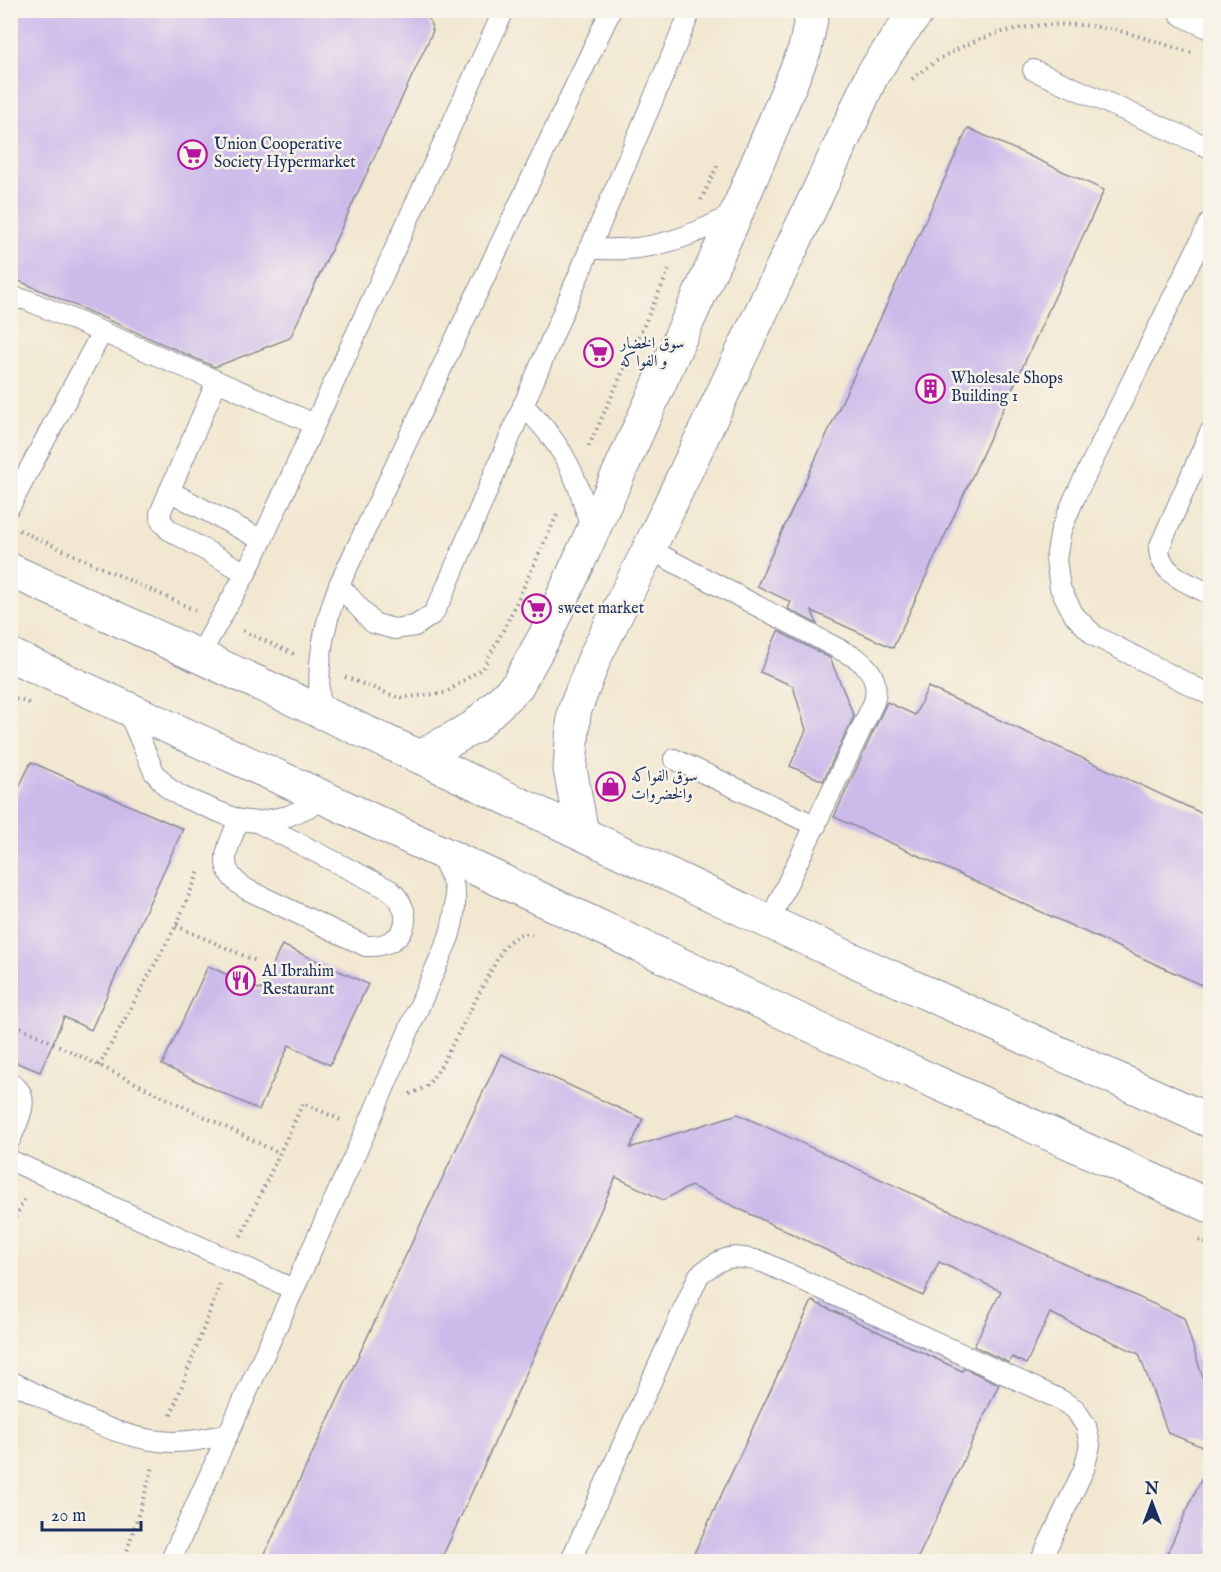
<svg xmlns="http://www.w3.org/2000/svg" width="1221" height="1572" viewBox="0 0 1221 1572" font-family="'IM FELL English',Amiri,serif">
  <style>
    .building { fill: #ccbaea }
    .lines { fill: none; stroke-linecap: round; stroke-linejoin: round }
    .service-casing { stroke: #868b97; stroke-width: 22 }
    .minor-casing { stroke: #868b97; stroke-width: 35 }
    .path { stroke: #868b97; stroke-width: 4; stroke-dasharray: 1.5 4.5; stroke-linecap: butt }
    .service { stroke: #fff; stroke-width: 20 }
    .minor { stroke: #fff; stroke-width: 33 }
    .labels { text-anchor: middle; dominant-baseline: central; stroke-width: 5; stroke-linejoin: round; paint-order: stroke }
    .poi-label { font-size: 16px; fill: #1b2f5e; stroke: #f7f3e8; text-anchor: start }
  </style>
  <rect width="100%" height="100%" fill="#f7f3e8"/>
  <filter id="ink" filterUnits="userSpaceOnUse"><feTurbulence type="fractalNoise" baseFrequency=".0167" numOctaves="2"/><feDisplacementMap in="SourceGraphic" scale="12" xChannelSelector="R" yChannelSelector="G"/><feConvolveMatrix kernelMatrix="1 2 1 2 8 2 1 2 1" color-interpolation-filters="sRGB"/></filter>
  <filter id="wash" filterUnits="userSpaceOnUse"><feTurbulence type="fractalNoise" baseFrequency=".008" numOctaves="4" result="noise"/><feDisplacementMap in="SourceGraphic" scale="24" xChannelSelector="R" yChannelSelector="G"/><feGaussianBlur stdDeviation="1.35" result="paint"/><feColorMatrix in="noise" values="0 0 0 0 0 0 0 0 0 0 0 0 0 0 0 0 0 1.4 0 .05"/><feComposite in="paint" operator="in"/></filter>
  <g filter="url(#wash)">
    <rect width="100%" height="100%" fill="#f2e7d0"/>
    <g id="blocks">
      <g class="building">
        <polygon points="10,10 426,10 433,31 290,338 215,367 10,277"/>
        <polygon points="968,128 1104,190 893,648 812,611 817,624 788,609 791,602 757,586"/>
        <polygon points="778,631 830,658 854,716 823,781 790,766 806,730 793,686 760,672"/>
        <polygon points="928,687 1210,817 1210,989 834,817 887,702 915,715"/>
        <polygon points="31,762 183,829 91,1030 64,1017 40,1072 10,1060 10,807"/>
        <polygon points="282,945 368,984 330,1065 289,1045 259,1110 162,1065 208,966 261,990"/>
        <polygon points="501,1054 643,1119 630,1148 738,1114 1184,1318 1210,1401 1210,1450 1168,1433 1139,1354 1050,1313 1026,1364 1012,1357 1009,1363 974,1346 1001,1291 939,1262 923,1296 691,1186 663,1200 616,1177 440,1562 261,1562"/>
        <polygon points="812,1301 962,1371 964,1368 999,1384 916,1562 690,1562"/>
        <polygon points="1210,1460 1210,1562 1163,1562"/>
      </g>
    </g>
  </g>
  <g filter="url(#ink)">
    <use href="#blocks" fill-opacity="0" stroke="#868b97" stroke-width="1.5"/>
    <g class="lines">
      <defs>
        <g id="service">
          <polyline points="1033,70 1210,148"/>
          <polyline points="1210,222 1074,499 1061,530 1056,559 1060,588 1074,615 1095,636 1210,695"/>
          <path d="M589,249C605,249 621,250 637,248C671,244 705,230 735,213"/>
          <polyline points="10,300 15,298 27,300 217,381 314,424"/>
          <polyline points="217,381 160,513 162,522 169,530 246,573"/>
          <path d="M523,405C532,415 543,425 551,437C573,465 584,498 591,532"/>
          <path d="M1210,432L1159,548C1160,575 1189,583 1210,594"/>
          <polyline points="169,491 262,540"/>
          <polyline points="10,506 102,332"/>
          <path d="M649,549L856,658C872,669 879,683 874,702L769,922"/>
          <polyline points="339,585 373,623 394,629 415,626 433,614 443,595 691,10"/>
          <polyline points="199,656 246,573 262,540 504,10"/>
          <polyline points="127,709 154,772 168,788 182,797 239,820 257,822 288,816 327,799"/>
          <path d="M320,711C317,664 322,629 339,585L611,10"/>
          <polyline points="674,759 816,826"/>
          <path d="M239,820C227,849 214,869 246,889L366,946C404,948 419,916 390,890L257,822"/>
          <path d="M10,1083C34,1096 18,1121 10,1140"/>
          <polyline points="10,1160 293,1289"/>
          <path d="M10,1381C58,1404 106,1435 159,1441C182,1444 205,1439 228,1434"/>
          <path d="M170,1562L366,1130L449,937C459,903 458,883 439,854"/>
          <path d="M570,1562L699,1275C724,1255 732,1254 763,1262L1059,1399L1075,1409L1086,1426L1090,1445L1084,1469L1040,1562"/>
        </g>
        <g id="minor">
          <polyline points="1185,10 1210,22"/>
          <polyline points="10,570 420,757 769,922 1210,1121"/>
          <polyline points="10,655 327,799 840,1039 1210,1206"/>
          <polyline points="420,757 474,727 517,686 546,634 737,212 805,49 813,10"/>
          <polyline points="582,833 570,769 574,712 595,657 649,549 846,133 872,75 902,31 919,10"/>
        </g>
      </defs>
      <use href="#service" class="service-casing"/>
      <use href="#minor" class="minor-casing"/>
      <g class="path">
        <path d="M912,79C966,34 1035,16 1105,28C1134,33 1164,45 1193,53"/>
        <polyline points="701,200 718,164"/>
        <polyline points="589,446 669,270"/>
        <polyline points="19,530 195,610"/>
        <polyline points="243,631 294,654"/>
        <polyline points="345,677 399,698 445,693 483,668 505,627 558,513"/>
        <polyline points="10,698 30,703"/>
        <polyline points="176,926 256,961"/>
        <polyline points="10,1022 279,1153"/>
        <polyline points="99,1066 176,926 199,871"/>
        <path d="M410,1094L426,1087L440,1068L503,948C511,939 519,931 532,935"/>
        <polyline points="10,1228 26,1196"/>
        <polyline points="241,1236 303,1103 343,1121"/>
        <polyline points="1199,1240 1210,1245"/>
        <polyline points="171,1415 220,1284"/>
        <polyline points="129,1562 127,1551 153,1467"/>
      </g>
      <use href="#service" class="service"/>
      <use href="#minor" class="minor"/>
    </g>
  </g>
  <defs>
    <symbol id="supermarket-ring" viewBox="-11 -11 22 22"><circle r="9.5" fill="#f7f3e8" stroke="#b5179e" stroke-width="1.5"/><path d="M-6-5.5h2.5l.6 2H6L4.5 2H-2.5L-4.4-4H-6ZM-1.5 3.2a1.3 1.3 0 1 0 .1 0ZM3 3.2a1.3 1.3 0 1 0 .1 0Z" fill="#b5179e"/></symbol>
    <symbol id="building-ring" viewBox="-11 -11 22 22"><circle r="9.5" fill="#f7f3e8" stroke="#b5179e" stroke-width="1.5"/><path d="M-4-6H4V6H1V3H-1V6H-4ZM-2.5-4.3h1.7v1.8h-1.7ZM.8-4.3h1.7v1.8H.8ZM-2.5-1h1.7V.8h-1.7ZM.8-1h1.7V.8H.8Z" fill="#b5179e"/></symbol>
    <symbol id="shop-ring" viewBox="-11 -11 22 22"><circle r="9.5" fill="#f7f3e8" stroke="#b5179e" stroke-width="1.5"/><path d="M-5-2.5h2.3a2.7 3.5 0 0 1 5.4 0H5L5.5 6h-11ZM-1.5-2.5h3a1.5 2.3 0 0 0-3 0Z" fill="#b5179e"/></symbol>
    <symbol id="restaurant-ring" viewBox="-11 -11 22 22"><circle r="9.5" fill="#f7f3e8" stroke="#b5179e" stroke-width="1.5"/><path d="M-5-6h1v4h1v-4h1v4h1v-4h1v5L-1.5 .5V6h-2V.5L-5-1ZM5-6V6H3V1.5H1.5Q1.5-4 5-6Z" fill="#b5179e"/></symbol>
  </defs>
  <g fill-rule="evenodd">
    <use href="#supermarket-ring" x="176" y="138" width="33" height="33"/>
    <use href="#supermarket-ring" x="582" y="336" width="33" height="33"/>
    <use href="#building-ring" x="914" y="372" width="33" height="33"/>
    <use href="#supermarket-ring" x="520" y="592" width="33" height="33"/>
    <use href="#shop-ring" x="594" y="770" width="33" height="33"/>
    <use href="#restaurant-ring" x="224" y="964" width="33" height="33"/>
  </g>
  <g class="labels">
    <g class="poi-label">
      <text x="214" y="145">Union Cooperative<tspan x="214" dy="18">Society Hypermarket</tspan></text>
      <text x="620" y="344">سوق الخضار<tspan x="620" dy="18">و الفواكه</tspan></text>
      <text x="951" y="379">Wholesale Shops<tspan x="951" dy="18">Building 1</tspan></text>
      <text x="558" y="609">sweet market</text>
      <text x="631" y="777">سوق الفواكه<tspan x="631" dy="18">والخضروات</tspan></text>
      <text x="262" y="972">Al Ibrahim<tspan x="262" dy="18">Restaurant</tspan></text>
    </g>
  </g>
  <rect width="1221" height="1572" fill="none" stroke="#f7f3e8" stroke-width="36"/>
  <g transform="translate(1152 1503)" stroke="#f7f3e8" stroke-width="4.5" paint-order="stroke">
  <path d="M0-4.5L10 22L0 15L-10 22Z" fill="#1b2f5e"/>
  <text y="-9" font-size="16" font-weight="bold" text-anchor="middle" fill="#1b2f5e">N</text>
  </g>
  <path d="M42 1521v9h99v-9" fill="none" stroke="#1b2f5e" stroke-width="3"/>
  <text x="51" y="1521" font-size="18" fill="#1b2f5e" stroke="#f7f3e8" stroke-width="4.5" paint-order="stroke">20 m</text>
</svg>
